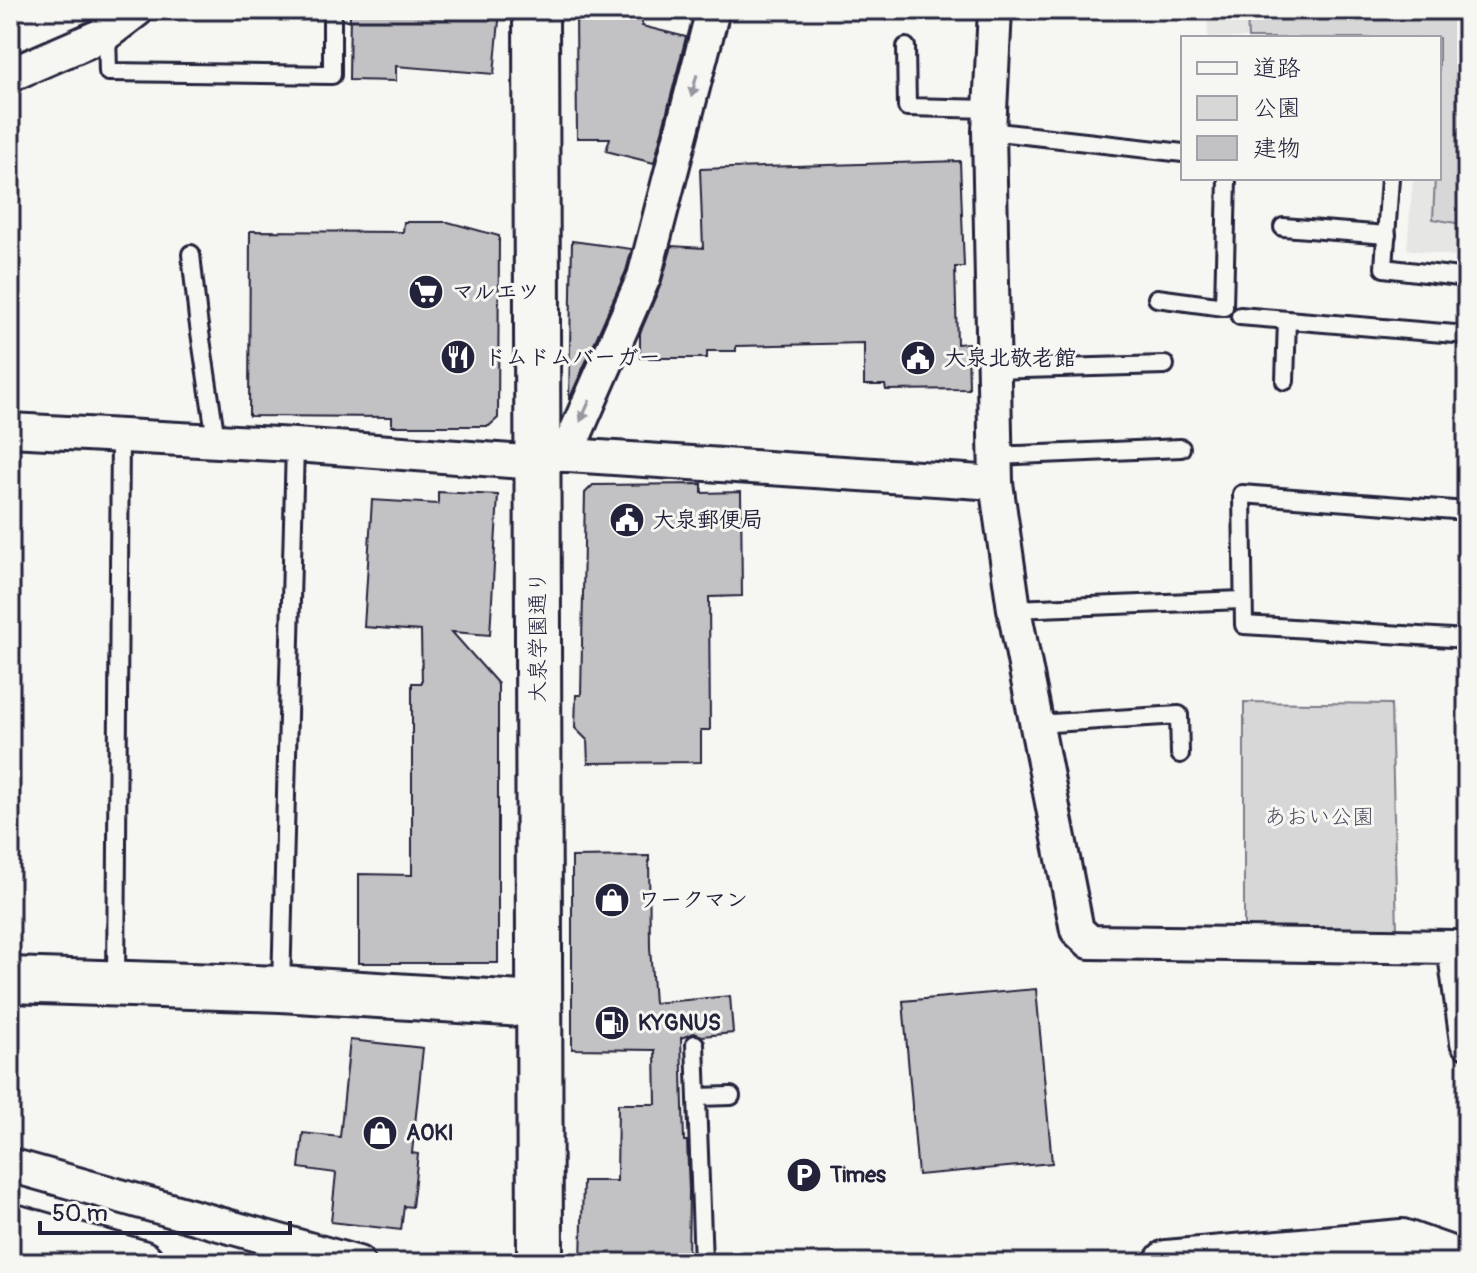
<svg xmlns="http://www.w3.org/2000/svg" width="1477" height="1273" viewBox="0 0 1477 1273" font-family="Pangolin,'Klee One',sans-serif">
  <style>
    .built { fill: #e6e6e4 }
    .green { fill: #d7d7d7; stroke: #7c7c89; stroke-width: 2 }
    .building { fill: #c2c2c4; stroke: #22223b; stroke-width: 2 }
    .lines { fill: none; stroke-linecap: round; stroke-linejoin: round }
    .lane-casing { stroke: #22223b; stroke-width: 22 }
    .street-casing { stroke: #22223b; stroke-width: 38 }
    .secondary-casing { stroke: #22223b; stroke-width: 50 }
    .highway-casing { stroke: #22223b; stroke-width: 50 }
    .lane { stroke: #f6f6f2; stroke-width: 16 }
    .street { stroke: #f6f6f2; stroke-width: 32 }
    .secondary { stroke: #f6f6f2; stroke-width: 44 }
    .highway { stroke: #f6f6f2; stroke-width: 44 }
    .oneway { fill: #9797a0 }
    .labels { text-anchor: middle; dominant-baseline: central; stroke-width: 6; stroke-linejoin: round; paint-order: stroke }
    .poi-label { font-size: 22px; font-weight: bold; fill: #22223b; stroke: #f6f6f2; text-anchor: start }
    .street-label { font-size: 22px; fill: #22223b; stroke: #f6f6f2 }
    .park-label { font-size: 22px; fill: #4f4f62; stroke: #f6f6f2 }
  </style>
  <rect width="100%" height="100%" fill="#f6f6f2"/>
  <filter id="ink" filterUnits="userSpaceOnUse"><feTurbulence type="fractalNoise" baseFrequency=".0125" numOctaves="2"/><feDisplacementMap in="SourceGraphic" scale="16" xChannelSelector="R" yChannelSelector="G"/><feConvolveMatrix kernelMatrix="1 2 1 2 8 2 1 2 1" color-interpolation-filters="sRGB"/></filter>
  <g filter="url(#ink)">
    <polygon class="built" points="1207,10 1467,10 1467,258 1407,249 1413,178 1439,178 1439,38 1208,38"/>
    <g class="green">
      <polygon points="1247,10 1467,10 1467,225 1433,219 1435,178 1439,178 1439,38 1248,38"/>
      <polygon points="1244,702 1391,704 1397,930 1244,931"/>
    </g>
    <g class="building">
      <polygon points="350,10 500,10 494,74 396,66 396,81 349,80"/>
      <polygon points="576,10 643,10 642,26 686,37 654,163 606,151 610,138 577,138"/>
      <polygon points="960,161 964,267 955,267 957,344 968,343 969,389 886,390 885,385 864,385 864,343 736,346 736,351 707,351 707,358 640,358 640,333 661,284 672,246 703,248 700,169"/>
      <polygon points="404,222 448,222 499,236 498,418 489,426 392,426 392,417 249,416 250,231 403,232"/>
      <polygon points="572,241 632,249 626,271 569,400"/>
      <polygon points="702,484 702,493 741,492 742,596 709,597 710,730 701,730 701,762 588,763 587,740 575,728 576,695 581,695 585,493 593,485"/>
      <polygon points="438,492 498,495 490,635 452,632 498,684 498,963 359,963 359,874 412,875 412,683 422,683 421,631 364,627 372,500 438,504"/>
      <polygon points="649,856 650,947 654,1003 730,996 733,1033 702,1036 694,1033 681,1038 684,1141 687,1141 689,1191 688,1263 581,1263 583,1181 617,1181 618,1104 656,1104 655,1050 572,1049 572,857"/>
      <polygon points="1036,989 1052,1163 918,1175 903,1001"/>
      <polygon points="350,1040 423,1048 412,1153 418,1154 412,1207 404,1206 401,1230 331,1222 336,1173 299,1168 303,1133 340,1137"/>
    </g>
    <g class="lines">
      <defs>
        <g id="lane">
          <polyline points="107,33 108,72 332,75 332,10"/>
          <polyline points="906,47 907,107 991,109"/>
          <polyline points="989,131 1183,153"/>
          <polyline points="1390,178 1384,268 1467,278"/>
          <polyline points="1283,227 1387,235"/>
          <polyline points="191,254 198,319 216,440"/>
          <polyline points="1157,298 1224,307 1227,178"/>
          <polyline points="1240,316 1467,335"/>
          <polyline points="993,370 1165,365"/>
          <polyline points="1285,381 1287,320"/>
          <polyline points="995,456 1181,448"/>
          <polyline points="1467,511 1242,494 1244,625 1467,639"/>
          <polyline points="1014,609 1242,600"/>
          <polyline points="1036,724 1179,715 1180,754"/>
          <polyline points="116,981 120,434"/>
          <polyline points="281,988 295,445"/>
          <polyline points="695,1044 703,1263"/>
          <polyline points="697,1097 731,1096"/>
        </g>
        <g id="street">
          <polyline points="995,10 989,131 996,483"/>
          <polyline points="10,75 107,33 137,10"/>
          <polyline points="10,430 295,445 538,463"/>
          <polyline points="538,453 996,483 1014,609 1077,930 1090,942 1454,947 1467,1042"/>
          <polyline points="566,455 644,277 713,10"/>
          <polyline points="10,1165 358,1263"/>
        </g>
        <g id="secondary">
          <polyline points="536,10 540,1263"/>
          <polyline points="10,980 281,989 538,1005"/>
          <polyline points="1167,1263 1402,1242 1462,1263"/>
        </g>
        <polyline id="highway" points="10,1226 141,1263"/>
      </defs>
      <use href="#lane" class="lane-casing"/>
      <use href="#street" class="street-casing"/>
      <use href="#secondary" class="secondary-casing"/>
      <use href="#highway" class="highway-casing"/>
      <use href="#lane" class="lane"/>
      <use href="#street" class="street"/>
      <use href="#secondary" class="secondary"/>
      <use href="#highway" class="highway"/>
    </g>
    <defs><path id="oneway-solid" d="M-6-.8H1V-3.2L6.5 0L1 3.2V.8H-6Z" transform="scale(2)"/></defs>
    <g class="oneway">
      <use href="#oneway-solid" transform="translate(694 86) rotate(104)"/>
      <use href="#oneway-solid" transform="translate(585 411) rotate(114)"/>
    </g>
  </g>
  <defs>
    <symbol id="supermarket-disc" viewBox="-11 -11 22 22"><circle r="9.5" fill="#22223b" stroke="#f6f6f2"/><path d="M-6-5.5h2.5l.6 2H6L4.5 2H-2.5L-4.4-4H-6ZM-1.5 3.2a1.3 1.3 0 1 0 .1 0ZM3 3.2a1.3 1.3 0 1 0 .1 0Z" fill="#fff"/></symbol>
    <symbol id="restaurant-disc" viewBox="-11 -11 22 22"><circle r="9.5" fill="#22223b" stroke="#f6f6f2"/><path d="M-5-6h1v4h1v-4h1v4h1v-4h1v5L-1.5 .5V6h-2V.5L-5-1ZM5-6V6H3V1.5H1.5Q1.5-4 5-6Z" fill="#fff"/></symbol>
    <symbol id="civic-disc" viewBox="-11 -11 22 22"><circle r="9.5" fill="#22223b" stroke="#f6f6f2"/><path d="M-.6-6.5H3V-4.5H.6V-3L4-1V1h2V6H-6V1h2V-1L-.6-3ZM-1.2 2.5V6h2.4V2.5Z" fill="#fff"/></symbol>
    <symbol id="shop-disc" viewBox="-11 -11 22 22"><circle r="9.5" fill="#22223b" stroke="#f6f6f2"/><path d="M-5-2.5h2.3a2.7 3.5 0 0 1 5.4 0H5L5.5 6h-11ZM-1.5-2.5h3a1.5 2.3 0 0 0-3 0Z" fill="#fff"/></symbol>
    <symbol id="fuel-disc" viewBox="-11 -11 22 22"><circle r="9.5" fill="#22223b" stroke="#f6f6f2"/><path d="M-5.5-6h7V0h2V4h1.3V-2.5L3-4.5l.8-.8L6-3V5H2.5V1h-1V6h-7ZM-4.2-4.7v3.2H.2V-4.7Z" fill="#fff"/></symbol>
    <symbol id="parking-disc" viewBox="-11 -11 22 22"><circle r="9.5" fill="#22223b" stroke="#f6f6f2"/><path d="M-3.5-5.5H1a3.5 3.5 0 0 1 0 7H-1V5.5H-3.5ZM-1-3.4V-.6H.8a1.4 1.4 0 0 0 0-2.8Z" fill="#fff"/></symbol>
  </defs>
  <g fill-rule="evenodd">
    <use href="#supermarket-disc" x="406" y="272" width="40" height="40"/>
    <use href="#restaurant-disc" x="438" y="337" width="40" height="40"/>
    <use href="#civic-disc" x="898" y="338" width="40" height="40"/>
    <use href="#civic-disc" x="607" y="500" width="40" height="40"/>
    <use href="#shop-disc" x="592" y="880" width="40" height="40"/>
    <use href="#fuel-disc" x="592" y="1003" width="40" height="40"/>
    <use href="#shop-disc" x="360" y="1113" width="40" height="40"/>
    <use href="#parking-disc" x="784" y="1155" width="40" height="40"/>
  </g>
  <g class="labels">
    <g class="poi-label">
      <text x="452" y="292">マルエツ</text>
      <text x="484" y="357">ドムドムバーガー</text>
      <text x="944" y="358">大泉北敬老館</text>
      <text x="653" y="520">大泉郵便局</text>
      <text x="638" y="900">ワークマン</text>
      <text x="638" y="1023">KYGNUS</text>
      <text x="406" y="1133">AOKI</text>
      <text x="830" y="1175">Times</text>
    </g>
    <g class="street-label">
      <text transform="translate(538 637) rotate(-90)">大泉学園通り</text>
    </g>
    <g class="park-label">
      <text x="1319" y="817">あおい公園</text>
    </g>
  </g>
  <rect width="1477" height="1273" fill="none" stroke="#f6f6f2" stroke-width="40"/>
  <rect x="20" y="20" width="1437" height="1233" fill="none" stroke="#22223b" stroke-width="3" filter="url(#ink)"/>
  <rect x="1181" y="36" width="260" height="144" fill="#f6f6f2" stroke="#a1a1a9" stroke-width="2"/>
  <rect x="1197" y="62" width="40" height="12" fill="#f6f6f2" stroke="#a1a1a9" stroke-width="2"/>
  <text x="1253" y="76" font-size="24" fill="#22223b">道路</text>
  <rect x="1197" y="96" width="40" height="24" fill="#d7d7d7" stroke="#a1a1a9" stroke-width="2"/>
  <text x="1253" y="116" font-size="24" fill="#22223b">公園</text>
  <rect x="1197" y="136" width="40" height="24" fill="#c2c2c4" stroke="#a1a1a9" stroke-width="2"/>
  <text x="1253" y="156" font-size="24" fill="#22223b">建物</text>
  <path d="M40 1221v12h250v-12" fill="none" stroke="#22223b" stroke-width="4"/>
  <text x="52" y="1221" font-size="24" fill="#22223b" stroke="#f6f6f2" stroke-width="6" paint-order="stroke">50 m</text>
</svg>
